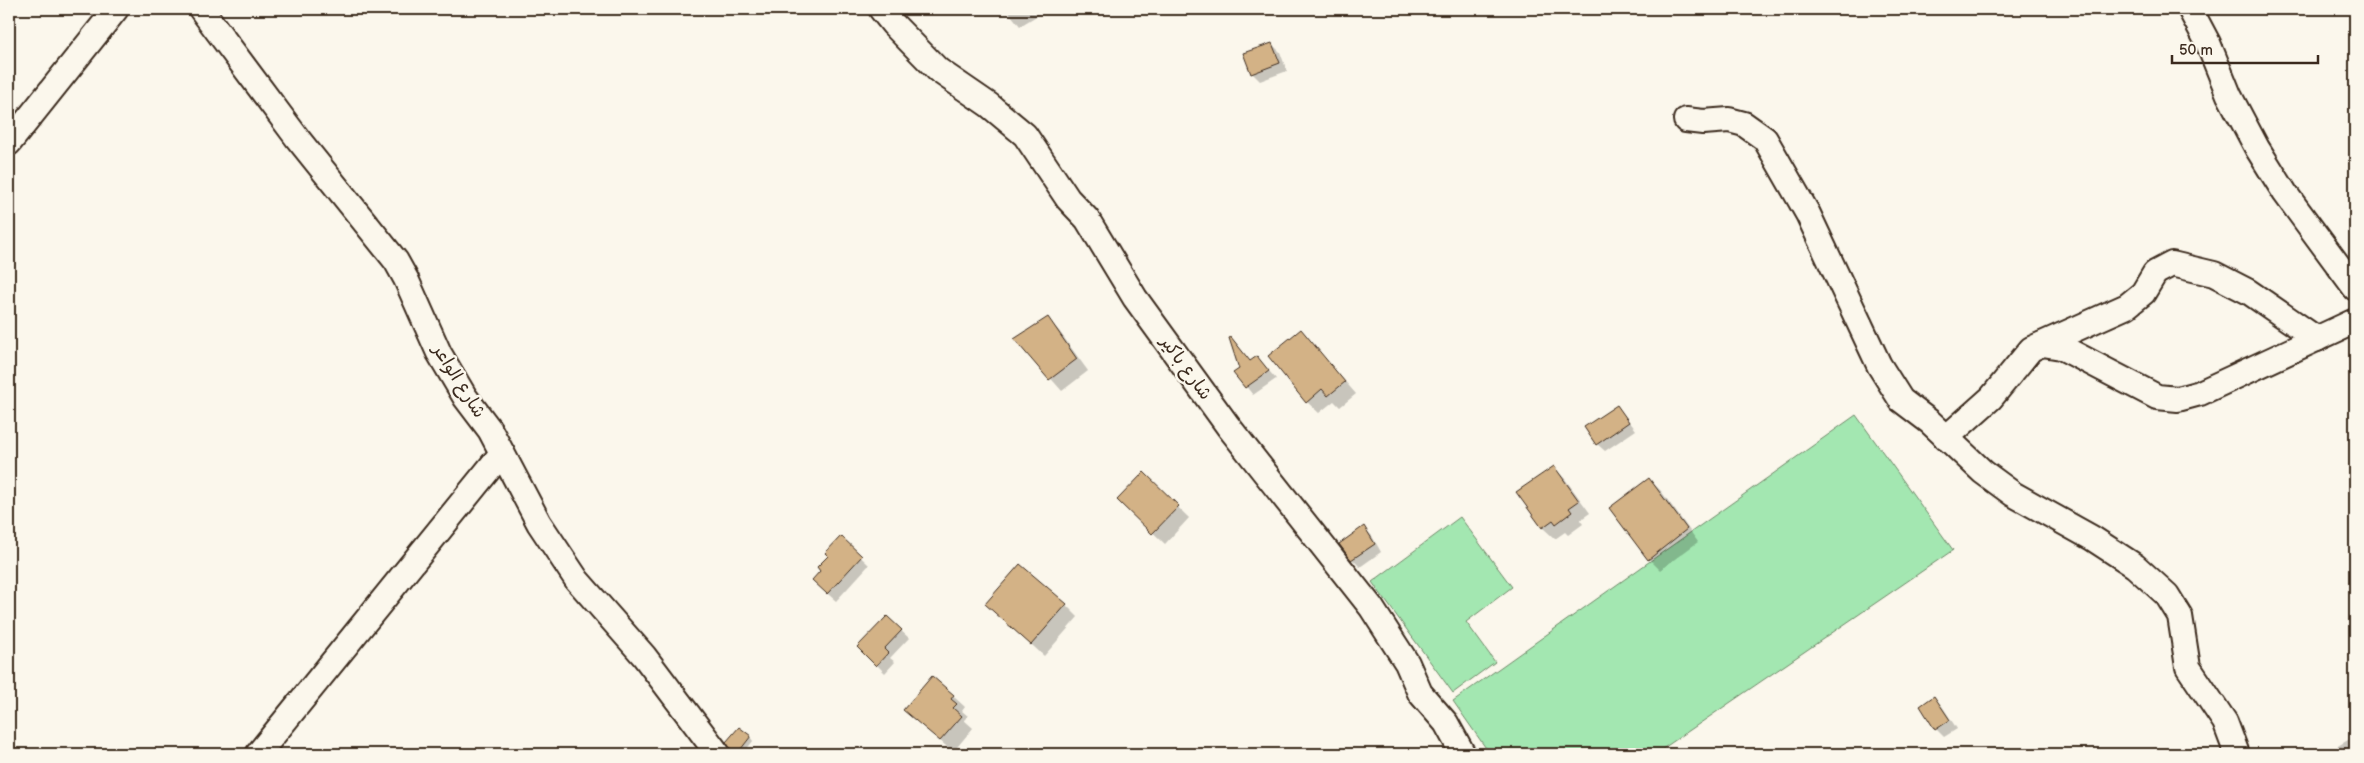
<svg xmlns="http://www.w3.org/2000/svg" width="2364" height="763" viewBox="0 0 2364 763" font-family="'Balsamiq Sans','Playpen Sans Arabic',sans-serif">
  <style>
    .green { fill: #a3e7b1; stroke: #6f8868 }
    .shadow { fill: #0003 }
    .building { fill: #d3b286; stroke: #3b2a1e }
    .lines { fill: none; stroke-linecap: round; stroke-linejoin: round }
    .minor-casing { stroke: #3b2a1e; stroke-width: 28 }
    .minor { stroke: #fbf7ec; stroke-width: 24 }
    .labels { text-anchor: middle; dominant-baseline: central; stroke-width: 5; stroke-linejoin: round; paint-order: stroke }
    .street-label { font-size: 18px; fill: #3b2a1e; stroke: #fbf7ec }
  </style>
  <rect width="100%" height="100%" fill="#fbf7ec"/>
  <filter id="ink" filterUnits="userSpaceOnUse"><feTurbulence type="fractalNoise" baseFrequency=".02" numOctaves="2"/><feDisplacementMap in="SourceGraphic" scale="10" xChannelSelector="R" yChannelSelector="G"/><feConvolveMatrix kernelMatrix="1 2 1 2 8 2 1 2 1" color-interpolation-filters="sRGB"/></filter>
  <g filter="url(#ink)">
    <g class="green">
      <polygon points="1856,415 1953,550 1655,754 1490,754 1453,701"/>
      <polygon points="1460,517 1512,587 1466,622 1495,662 1453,693 1372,582"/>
    </g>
    <g class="shadow">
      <polygon points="1006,9 1048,9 1020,26"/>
      <polygon points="1272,44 1280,52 1287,71 1260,81 1252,73"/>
      <polygon points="1048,319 1059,331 1088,371 1062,391 1016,339"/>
      <polygon points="1301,331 1356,394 1340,407 1334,401 1319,413 1307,402"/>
      <polygon points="1231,338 1251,362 1257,357 1276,379 1253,395 1235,373 1241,370"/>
      <polygon points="1617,406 1636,430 1605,451 1597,444"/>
      <polygon points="1554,467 1565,479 1590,513 1580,520 1583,524 1568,535 1565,532 1555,539 1543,528 1518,492"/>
      <polygon points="1144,474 1189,518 1165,544 1119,500"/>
      <polygon points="1649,479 1661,491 1698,542 1660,570 1649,559"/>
      <polygon points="1364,528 1372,536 1381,552 1360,567 1352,559"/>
      <polygon points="841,538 869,565 836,601 821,588 830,556"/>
      <polygon points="987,604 1066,605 1078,617 1044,656"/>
      <polygon points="887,618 909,638 890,658 895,662 885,673 859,647"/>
      <polygon points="953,696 965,707 962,711 968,716 964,720 973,728 953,752 917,721"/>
      <polygon points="1934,698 1942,706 1957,729 1944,737 1936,729"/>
      <polygon points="2355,736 2355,754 2324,754"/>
      <polygon points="750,737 753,741 743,754 733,752"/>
      <polygon points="982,749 989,754 978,754"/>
    </g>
    <g class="building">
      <polygon points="1272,43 1280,63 1251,74 1243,53"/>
      <polygon points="1048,317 1077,359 1049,380 1014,339"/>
      <polygon points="1301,329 1345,382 1328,396 1322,389 1306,403 1268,356"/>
      <polygon points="1231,337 1250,361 1257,356 1269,371 1245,388 1233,373 1239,369 1229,338"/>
      <polygon points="1617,405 1629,422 1596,445 1584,427"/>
      <polygon points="1554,466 1579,501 1569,508 1572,512 1556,524 1553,520 1542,528 1516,492"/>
      <polygon points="1144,472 1179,506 1152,534 1117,500"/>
      <polygon points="1649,478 1687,529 1648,560 1609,508"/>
      <polygon points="1364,526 1375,544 1351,560 1339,544"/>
      <polygon points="841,536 862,556 827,594 812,580 820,571 817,567 828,556 825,553"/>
      <polygon points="1020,564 1067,604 1031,645 985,604"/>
      <polygon points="887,616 902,630 884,649 888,653 876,666 857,647"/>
      <polygon points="932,676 954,695 951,699 957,704 953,708 962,716 940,741 903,710"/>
      <polygon points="1934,696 1950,720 1935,730 1920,706"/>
      <polygon points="739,727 751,736 737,754 733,754 726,742"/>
    </g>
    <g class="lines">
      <defs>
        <g id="minor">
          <polyline points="201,9 298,139 396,261 406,279 439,353 465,397 490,430 539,523 577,580 644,656 718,754"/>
          <polyline points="881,9 893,24 938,70 989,105 1025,135 1068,199 1087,219 1135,298 1228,426 1371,607 1407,663 1420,693 1446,723 1463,754"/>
          <polyline points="2190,9 2208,43 2229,95 2257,148 2285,193 2355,288"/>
          <polyline points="1686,120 1703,122 1729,120 1744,124 1765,139 1808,214 1879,365 1901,400 1930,422 1983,472 2013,494 2092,538 2135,566 2167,595 2180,616 2188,667 2225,722 2237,754"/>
          <polyline points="9,143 116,9"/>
          <polyline points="2043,344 2061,347 2157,397 2178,399 2200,393 2355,321"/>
          <polyline points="1946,438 1991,398 2031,349 2127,306 2143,293 2155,273 2172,264 2214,274 2249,292 2317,339"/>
          <polyline points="258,754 502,453"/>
        </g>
      </defs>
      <use href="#minor" class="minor-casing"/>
      <use href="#minor" class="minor"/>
    </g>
  </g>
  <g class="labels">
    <g class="street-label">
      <text transform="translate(1186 368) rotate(54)">شارع باكير</text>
      <text transform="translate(459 381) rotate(58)">شارع الواعر</text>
    </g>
  </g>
  <rect width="2364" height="763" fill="none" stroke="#fbf7ec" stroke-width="30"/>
  <rect x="15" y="15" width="2334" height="733" fill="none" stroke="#3b2a1e" stroke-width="2" filter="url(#ink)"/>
  <path d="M2172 55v8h146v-8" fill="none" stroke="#3b2a1e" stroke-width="2.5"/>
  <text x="2179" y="55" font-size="15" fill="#3b2a1e" stroke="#fbf7ec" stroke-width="4" paint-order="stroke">50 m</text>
</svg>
